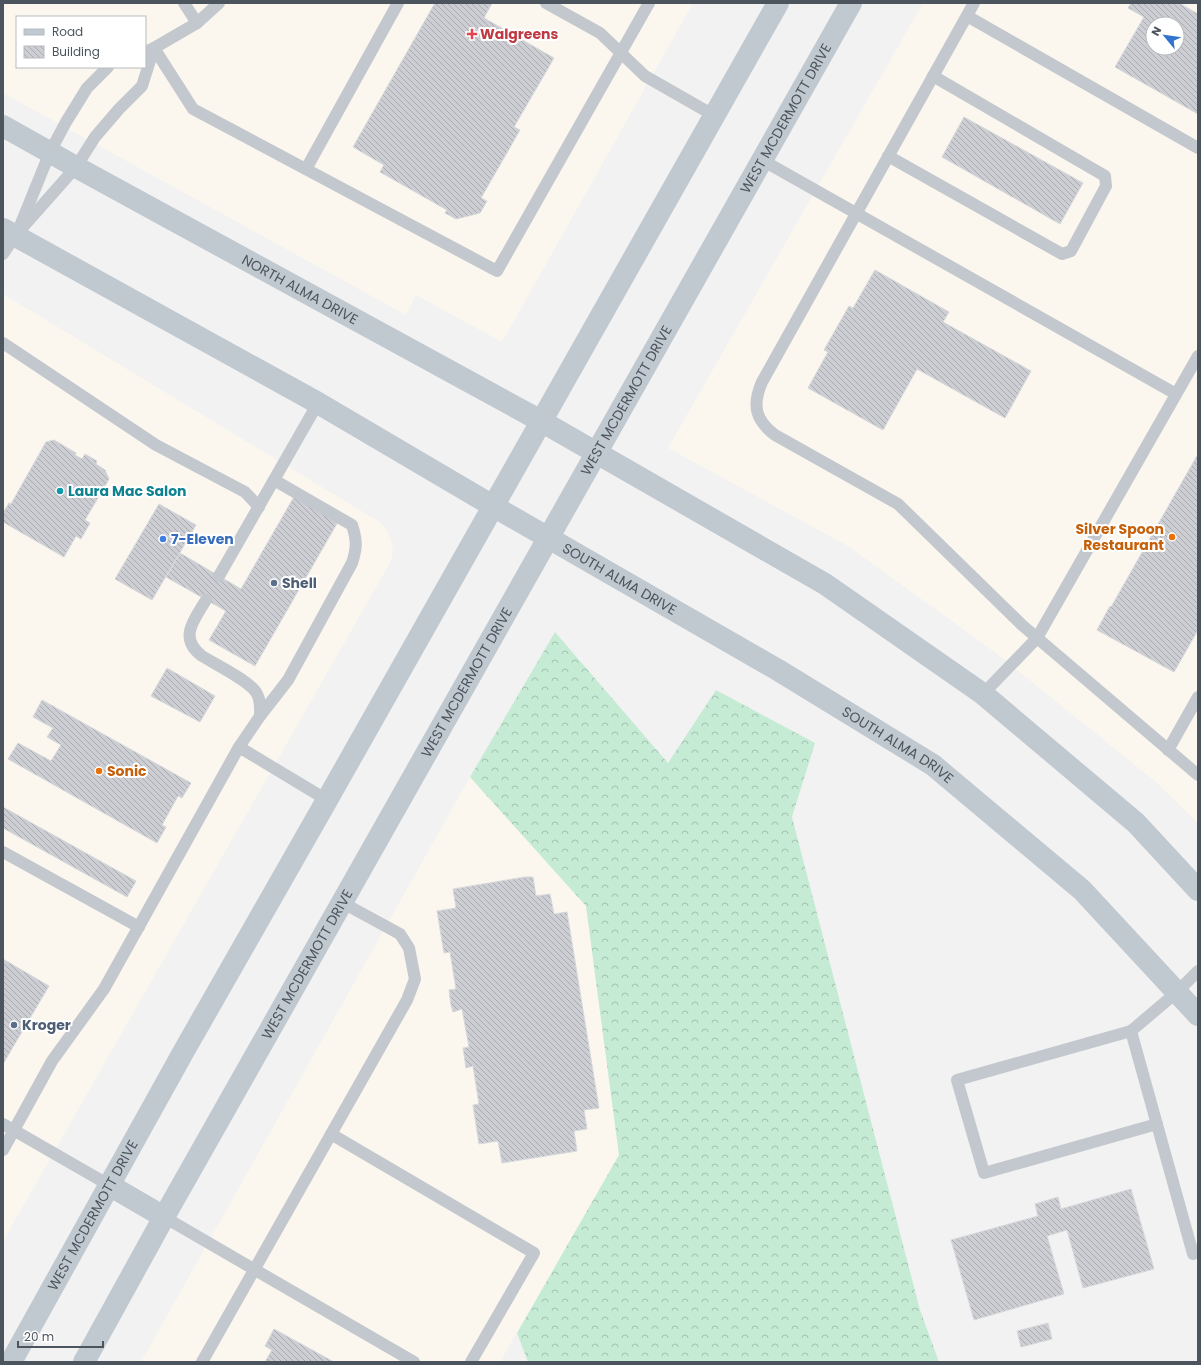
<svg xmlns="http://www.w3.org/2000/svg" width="1201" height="1365" viewBox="0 0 1201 1365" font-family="Poppins,sans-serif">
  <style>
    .commercial { fill: #fbf7ee; fill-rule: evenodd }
    .forest { fill: url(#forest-crowns) }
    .building { fill: url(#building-back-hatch); stroke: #d6d8dc; fill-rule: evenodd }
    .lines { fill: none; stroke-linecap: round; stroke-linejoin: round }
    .service { stroke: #c2c8ce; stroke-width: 12 }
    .secondary { stroke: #c0c8d0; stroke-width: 22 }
    .health-dot { fill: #e0444e; stroke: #fff; stroke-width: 1.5 }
    .culture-dot { fill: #0f9aa8; stroke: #fff; stroke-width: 1.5 }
    .food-dot { fill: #e8710a; stroke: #fff; stroke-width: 1.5 }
    .shop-dot { fill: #3f7fe0; stroke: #fff; stroke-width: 1.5 }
    .service-dot { fill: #5c6f8a; stroke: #fff; stroke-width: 1.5 }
    .labels { text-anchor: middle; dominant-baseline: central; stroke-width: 4; stroke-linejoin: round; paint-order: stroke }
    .health-label { font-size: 14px; font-weight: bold; fill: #be3a42; stroke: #fff; text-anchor: start }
    .street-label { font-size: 14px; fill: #4c545d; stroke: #fff }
    .culture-label { font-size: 14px; font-weight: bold; fill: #0d838f; stroke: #fff; text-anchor: start }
    .food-label { font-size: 14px; font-weight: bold; fill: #c56008; stroke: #fff; text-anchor: end }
    .shop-label { font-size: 14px; font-weight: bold; fill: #366cbe; stroke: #fff; text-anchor: start }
    .service-label { font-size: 14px; font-weight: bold; fill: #4e5e75; stroke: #fff; text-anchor: start }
  </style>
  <defs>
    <pattern id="forest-crowns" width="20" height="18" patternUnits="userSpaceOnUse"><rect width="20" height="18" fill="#c6ebd5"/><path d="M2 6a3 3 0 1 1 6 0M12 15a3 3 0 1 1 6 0" fill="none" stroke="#a3c1b0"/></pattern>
    <pattern id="building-back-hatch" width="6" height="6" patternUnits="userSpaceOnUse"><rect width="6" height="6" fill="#cdced3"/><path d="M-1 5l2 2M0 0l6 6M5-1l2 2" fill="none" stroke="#a9aaae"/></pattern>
  </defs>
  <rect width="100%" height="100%" fill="#f3f2f2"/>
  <g class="commercial">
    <path d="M3,3H693L502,342L416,295L406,315L3,93ZM17,17H145V67H17Z"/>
    <path d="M923,3H1198V823L1156,782L996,653L848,546L668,448ZM1153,24H1177V48H1153Z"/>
    <polygon points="3,294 381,523 387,531 391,540 393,551 391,561 3,1241"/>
    <polygon points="470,777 586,906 619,1155 500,1362 141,1362"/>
  </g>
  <polygon class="forest" points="555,632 668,763 716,690 815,743 792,817 920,1310 939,1362 528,1362 517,1333 619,1155 586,906 470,777"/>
  <g class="building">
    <polygon points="435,3 492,3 484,18 554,58 514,127 520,130 481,198 487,201 480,213 456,219 445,213 447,210 380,172 384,165 353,147"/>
    <path d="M1131,3H1179L1198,14V114L1115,67L1144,17L1128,8ZM1153,24H1177V48H1153Z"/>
    <polygon points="964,117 1083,183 1060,224 942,157"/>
    <polygon points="875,270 949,312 943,322 1031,371 1005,418 917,369 883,430 808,388 828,352 824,350 849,306 853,308"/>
    <polygon points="54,440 76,453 75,455 82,459 85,454 97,461 96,464 105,470 109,479 85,520 90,523 81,539 76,536 64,557 3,522 3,513 9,503 11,504 46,442"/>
    <polygon points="1198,454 1198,630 1174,672 1097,630 1110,606 1111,607"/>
    <polygon points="295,495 339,520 255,666 209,640 226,611 166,577 180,553 241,589"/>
    <polygon points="159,504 196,525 152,600 115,579"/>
    <polygon points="167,668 215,696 200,722 151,696"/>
    <polygon points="42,700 191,783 182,798 178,796 162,825 166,827 157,843 8,759 18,743 51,761 61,745 47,737 53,728 33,717"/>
    <polygon points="3,807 136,881 127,897 3,828"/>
    <polygon points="525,877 533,877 536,896 550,894 554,914 567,912 599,1108 584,1110 587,1129 574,1131 577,1151 502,1163 498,1141 479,1144 473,1105 479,1104 473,1066 466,1068 463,1048 469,1047 462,1009 453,1012 451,1005 449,990 456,989 450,952 444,953 437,911 456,908 453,889"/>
    <polygon points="3,959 49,986 3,1064"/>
    <polygon points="1131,1189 1154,1269 1083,1288 1067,1230 1047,1236 1064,1294 974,1320 951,1240 1038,1216 1035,1204 1058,1197 1061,1209"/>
    <polygon points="1048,1323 1052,1339 1021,1347 1017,1331"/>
    <polygon points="274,1329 334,1362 265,1362 272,1350 265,1346"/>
  </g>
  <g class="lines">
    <g class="service">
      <polyline points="184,3 197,23"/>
      <polyline points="546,3 600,33 645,76 715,116"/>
      <path d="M974,3L762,382C752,405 755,420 775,435L898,504L1022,625L1198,775"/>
      <polyline points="967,16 1198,148"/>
      <polyline points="154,48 193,109 497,271 649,3"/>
      <polyline points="147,51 154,48 197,23 219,3"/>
      <polyline points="888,156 1062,254 1071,251 1106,186 1105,176 933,76"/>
      <polyline points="762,160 1176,394"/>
      <polyline points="306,169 398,3"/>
      <polyline points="20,226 50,152 66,122 87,88 108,67"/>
      <polyline points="3,254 15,236 76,167 95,137 119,109 142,86 154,48"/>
      <polyline points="3,343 156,445 245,492 259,507"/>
      <polyline points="219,576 318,403"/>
      <path d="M206,600C194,620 178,638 202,656C215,664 252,682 257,694C261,701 260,708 260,716"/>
      <polyline points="983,694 1037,638 1198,356"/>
      <polyline points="239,747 327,800"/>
      <polyline points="1168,750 1198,697"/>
      <polyline points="3,852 139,927"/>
      <polyline points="1131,1031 1193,1254"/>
      <polyline points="3,1124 109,1185"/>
      <polyline points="1157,1124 984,1173 957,1080 1131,1031 1177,992 1198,971"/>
      <polyline points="331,1134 534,1253 471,1362"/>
      <path d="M3,1150L52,1061L104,989L239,747L260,716L288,680L352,563C357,548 357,540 352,525L274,480"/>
      <polyline points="164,1217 414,1362"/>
      <polyline points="202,1362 407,1000 415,979 409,948 400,934 343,903"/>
    </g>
    <g class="secondary">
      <path id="s1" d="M3,126L76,167L541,421L825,584L983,694L1136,823L1198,890"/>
      <path id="s2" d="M3,229L318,403L493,506L778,670L933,765L1082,890L1198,1015"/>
      <polyline points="109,1185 164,1217"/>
      <path id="s3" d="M11,1362L185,1049L327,800L778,3"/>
      <path id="s4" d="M84,1362L164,1217L851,3"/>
    </g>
  </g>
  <path class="health-dot" d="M470 28h4v4h4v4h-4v4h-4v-4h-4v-4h4z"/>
  <circle class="culture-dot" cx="60" cy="491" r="4"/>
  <g class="food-dot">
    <circle cx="1172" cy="537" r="4"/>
    <circle cx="99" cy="771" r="4"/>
  </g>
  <circle class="shop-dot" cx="163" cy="539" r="4"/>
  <g class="service-dot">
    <circle cx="274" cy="583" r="4"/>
    <circle cx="14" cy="1025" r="4"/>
  </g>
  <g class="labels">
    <g class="health-label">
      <text x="480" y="34">Walgreens</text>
    </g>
    <g class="street-label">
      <text stroke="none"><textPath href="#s4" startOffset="1428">WEST MCDERMOTT DRIVE</textPath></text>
      <text stroke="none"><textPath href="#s1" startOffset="339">NORTH ALMA DRIVE</textPath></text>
      <text stroke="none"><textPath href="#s4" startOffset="1104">WEST MCDERMOTT DRIVE</textPath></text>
      <text stroke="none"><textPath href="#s2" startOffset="709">SOUTH ALMA DRIVE</textPath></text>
      <text stroke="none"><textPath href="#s4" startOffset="780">WEST MCDERMOTT DRIVE</textPath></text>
      <text stroke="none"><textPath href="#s2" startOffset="1033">SOUTH ALMA DRIVE</textPath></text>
      <text stroke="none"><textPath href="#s4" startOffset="456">WEST MCDERMOTT DRIVE</textPath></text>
      <text stroke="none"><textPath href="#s3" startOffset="168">WEST MCDERMOTT DRIVE</textPath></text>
    </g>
    <g class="culture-label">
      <text x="68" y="491">Laura Mac Salon</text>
    </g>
    <g class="food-label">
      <text x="1164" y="529">Silver Spoon<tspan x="1164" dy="16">Restaurant</tspan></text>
      <text x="107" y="771" text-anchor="start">Sonic</text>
    </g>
    <g class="shop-label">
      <text x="171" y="539">7-Eleven</text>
    </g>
    <g class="service-label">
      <text x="282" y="583">Shell</text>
      <text x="22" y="1025">Kroger</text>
    </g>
  </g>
  <rect width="1201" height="1365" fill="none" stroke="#4c545d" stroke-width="8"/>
  <rect x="16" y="16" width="130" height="52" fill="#ffffff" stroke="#b7bbbe"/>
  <rect x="24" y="29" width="20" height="6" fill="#c0c8d0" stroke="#b7bbbe"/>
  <text x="52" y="36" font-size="12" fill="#4c545d">Road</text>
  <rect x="24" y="46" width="20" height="12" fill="url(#building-back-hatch)" stroke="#b7bbbe"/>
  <text x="52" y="56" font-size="12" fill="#4c545d">Building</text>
  <g transform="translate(1165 36) rotate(299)"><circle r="19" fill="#ffffff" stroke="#b7bbbe"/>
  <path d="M0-3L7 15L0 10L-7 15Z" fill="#3174ce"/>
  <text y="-6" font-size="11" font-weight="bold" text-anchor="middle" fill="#4c545d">N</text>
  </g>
  <path d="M18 1341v6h85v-6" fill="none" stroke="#4c545d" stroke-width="2"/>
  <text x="24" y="1341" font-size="12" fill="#4c545d" stroke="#ffffff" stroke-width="3" paint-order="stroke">20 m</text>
</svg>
